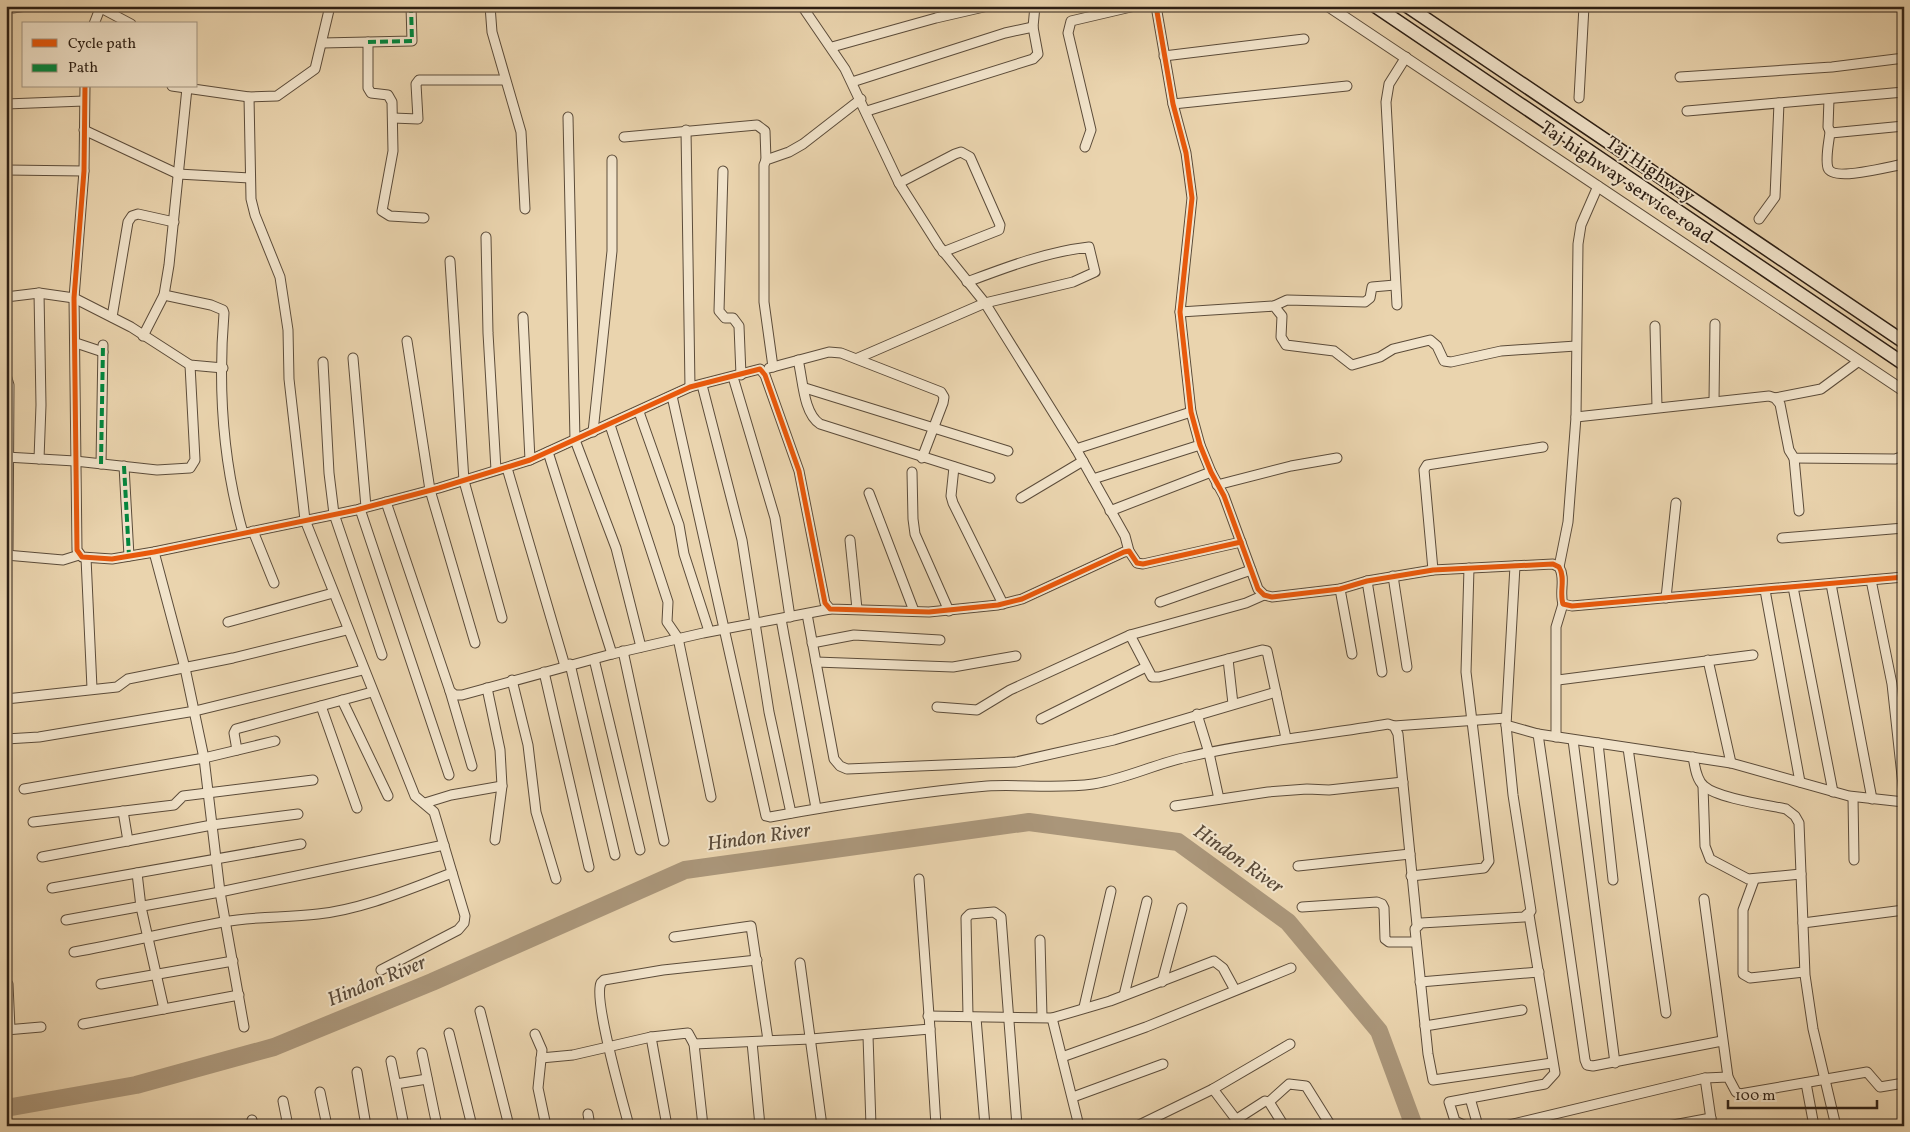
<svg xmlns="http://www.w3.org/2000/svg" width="1910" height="1132" viewBox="0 0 1910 1132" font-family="Vollkorn,serif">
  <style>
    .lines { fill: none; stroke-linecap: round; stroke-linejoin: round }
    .river { stroke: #aa967a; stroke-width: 18 }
    .minor-casing { stroke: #5c4c3a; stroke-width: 11 }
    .tertiary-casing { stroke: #5c4c3a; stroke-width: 12 }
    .secondary-casing { stroke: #2d1f14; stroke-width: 15 }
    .minor { stroke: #f1e3ca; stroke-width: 9 }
    .tertiary { stroke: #f1e3ca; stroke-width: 10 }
    .secondary { stroke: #f1e3ca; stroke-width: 12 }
    .quiet { stroke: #00873e; stroke-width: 4; stroke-dasharray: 8 4; stroke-linecap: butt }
    .cycleway-casing { stroke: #f1e3ca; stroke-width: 8 }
    .cycleway { stroke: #e8590c; stroke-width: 5 }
    .labels { text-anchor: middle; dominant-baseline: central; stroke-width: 4; stroke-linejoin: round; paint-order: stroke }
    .street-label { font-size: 19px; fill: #2d1f14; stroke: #f1e3ca }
    .water-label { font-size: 20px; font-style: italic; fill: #594938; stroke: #f1e3ca }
  </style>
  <rect width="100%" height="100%" fill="#ead4ae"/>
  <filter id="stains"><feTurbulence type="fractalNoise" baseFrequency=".004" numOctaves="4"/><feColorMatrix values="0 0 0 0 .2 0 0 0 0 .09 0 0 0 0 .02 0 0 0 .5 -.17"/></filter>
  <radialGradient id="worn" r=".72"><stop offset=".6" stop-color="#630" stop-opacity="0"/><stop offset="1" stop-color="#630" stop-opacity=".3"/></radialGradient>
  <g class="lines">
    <polyline class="river" points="6,1108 136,1085 274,1047 432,982 685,870 1029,822 1178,842 1288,922 1379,1031 1414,1126"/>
    <defs>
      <g id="minor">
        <polyline points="490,6 492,32 521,132 525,209"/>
        <polyline points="802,6 845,69 899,183 939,246 985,303 1076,449 1125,536 1129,551"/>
        <path d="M1156,6L1173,104L1186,153L1192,198L1180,312L1191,412L1200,445L1211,472L1224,496L1258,589L1264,595L1272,597L1340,589L1367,581L1433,570L1553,564L1559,567C1566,578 1559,592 1563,604L1572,606L1904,577"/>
        <polyline points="1156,7 1173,6"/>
        <polyline points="101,8 131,24"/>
        <polyline points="6,9 26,6"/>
        <polyline points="94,24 101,6"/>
        <polyline points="368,42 412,41 411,6"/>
        <polyline points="322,43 368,42 368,88 371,93 388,95 392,102 393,151 382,211 390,216 424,218"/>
        <polyline points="832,47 936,18 988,6"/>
        <polyline points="1164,56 1304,39"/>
        <polyline points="1680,77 1832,67 1904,58"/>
        <polyline points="852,82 1005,33 1033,27"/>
        <polyline points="85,86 84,171 74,298 77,550 82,557 112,559 154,552 356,510 439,488 530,460 690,387 760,369 765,375 799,471 825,603 830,609 929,612 998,605 1022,599 1124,552 1129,551 1137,563 1143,564 1241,542"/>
        <polyline points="172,86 249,97 277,96 315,69 330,6"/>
        <polyline points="249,97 251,199 255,215 280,277 288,330 289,379 305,520 415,796 434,812 465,916 464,923 458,930 381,970"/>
        <polyline points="1579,98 1584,6"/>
        <polyline points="1829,99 1828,127 1831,133 1904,126"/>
        <polyline points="6,104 84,101"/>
        <polyline points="1173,104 1347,86"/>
        <polyline points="867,111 1033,59 1038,54 1033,27 1035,6"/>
        <polyline points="1687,111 1904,92"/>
        <polyline points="568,117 575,440 616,548 641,647"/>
        <polyline points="393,118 418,119 416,84 419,80 504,80"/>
        <polyline points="84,130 178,174 250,178"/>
        <polyline points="686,130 690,387"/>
        <path d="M1830,132C1829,142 1825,159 1828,168C1833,182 1891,166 1904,164"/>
        <polyline points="624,137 757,125 765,131 766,160"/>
        <polyline points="1085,147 1091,130 1068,33 1071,21 1135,6"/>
        <polyline points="6,170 84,171"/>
        <polyline points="723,171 719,311 725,318 733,318 739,326 741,375"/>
        <polyline points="899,183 955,154 961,152 970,157 1000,225 999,230 943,252"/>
        <polyline points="1759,219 1775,197 1779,103"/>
        <polyline points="486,237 488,333 496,470"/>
        <polyline points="450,261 464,481 502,618"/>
        <path d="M164,295L211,305L223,310L224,313C218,386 223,463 243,533"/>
        <polyline points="6,297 39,293 74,298 131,327 190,365 223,368"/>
        <polyline points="1397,305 1386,102 1389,84 1406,57"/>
        <polyline points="1274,306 1287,300 1365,302 1370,298 1372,287 1395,285"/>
        <polyline points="1180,312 1274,306 1282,316 1281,337 1286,345 1334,351 1352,365 1380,357 1393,349 1430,340 1437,346 1444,361 1451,362 1501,351 1576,346"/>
        <polyline points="112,317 128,222 132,216 138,214 174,222"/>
        <polyline points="523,317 530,460"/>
        <polyline points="1655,326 1657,407"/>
        <polyline points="143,336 164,295 169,265 187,88"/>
        <polyline points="407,341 430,490 475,643"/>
        <polyline points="76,343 103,352"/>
        <polyline points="353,358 366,507"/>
        <path d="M858,358L985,303L1073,282L1095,272L1089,247C1046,252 1007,267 967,282"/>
        <path d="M798,360C803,379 803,413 820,424L990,478"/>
        <polyline points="323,362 329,473 334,514 382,655"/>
        <polyline points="773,367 764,302 764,165 766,160 789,152 803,144 861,99"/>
        <polyline points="769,368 829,352 841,353 941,392 944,397 943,403 922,458"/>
        <polyline points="6,375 9,385 8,555"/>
        <polyline points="733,377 775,518 790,617"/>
        <polyline points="702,385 742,540 769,712 791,813"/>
        <polyline points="805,388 1008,451"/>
        <path d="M672,396L766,816L770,817C842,804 914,792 987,786C1021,784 1058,789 1093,784C1125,779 1155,764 1187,757C1253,742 1321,735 1388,724L1394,726L1398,734L1417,925"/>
        <polyline points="1775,398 1821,389 1859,361"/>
        <polyline points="1714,401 1715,324"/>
        <polyline points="639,412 679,525 684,554 709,631"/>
        <polyline points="1576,417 1769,396 1775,398 1780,404 1789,450 1794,458 1895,459 1904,456"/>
        <polyline points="610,425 668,602 667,622 678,638 711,797"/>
        <polyline points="593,432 612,251 612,160"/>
        <polyline points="1076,449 1191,412"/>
        <polyline points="548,452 612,654"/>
        <polyline points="6,457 75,461 157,470 190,468 195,460 190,365"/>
        <polyline points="1794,458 1799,511"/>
        <polyline points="39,459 41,405 39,293"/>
        <polyline points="101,464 103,345"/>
        <polyline points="124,466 129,556"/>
        <polyline points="954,467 951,496 953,503 1003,604"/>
        <polyline points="507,468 565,666"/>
        <polyline points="912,472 913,519 915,534 949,611"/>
        <polyline points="1093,479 1200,445"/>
        <polyline points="1217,485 1291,466 1337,458"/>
        <polyline points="869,493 914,611"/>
        <polyline points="1021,498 1083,461"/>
        <polyline points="386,502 450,691 455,695 462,695 612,654 703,633 830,609"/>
        <polyline points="360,509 449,775"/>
        <polyline points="1110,511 1211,472"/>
        <polyline points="253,531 274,583"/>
        <polyline points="1782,538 1904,528"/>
        <polyline points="850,540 857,609"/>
        <polyline points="154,552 185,668 204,758 220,892 244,1027"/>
        <polyline points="6,555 63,560 79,555"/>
        <polyline points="86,558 92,688"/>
        <polyline points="1515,566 1506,725 1513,795 1531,911 1524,917 1421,923 1415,929 1428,1054 1433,1080 1552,1063"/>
        <polyline points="1559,567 1568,522 1576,417 1578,244 1581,225 1598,186"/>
        <polyline points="1433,570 1424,470 1427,465 1543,447"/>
        <polyline points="1393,576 1407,667"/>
        <polyline points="1871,580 1892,684 1904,794"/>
        <polyline points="1367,581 1382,672"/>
        <polyline points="1831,584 1872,799"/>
        <polyline points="1793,587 1833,792"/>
        <polyline points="1340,589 1352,654"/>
        <polyline points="1765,590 1800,782"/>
        <polyline points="1666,598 1676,503"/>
        <polyline points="1160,602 1251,570"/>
        <polyline points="807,614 834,759 840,766 847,769 1016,762 1114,740 1276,692"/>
        <polyline points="781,619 816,808"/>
        <polyline points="228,622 333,593"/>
        <polyline points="1130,635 1152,677 1159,677 1262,650 1267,651 1286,738"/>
        <polyline points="812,643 854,635 940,640"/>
        <polyline points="623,651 664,841"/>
        <polyline points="594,659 640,850"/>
        <polyline points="1228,659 1233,704"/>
        <polyline points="1708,660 1731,763"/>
        <polyline points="816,662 953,667 1016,656"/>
        <polyline points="570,664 615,855"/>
        <polyline points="544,672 589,867"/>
        <polyline points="512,680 528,745 536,812 556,879"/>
        <polyline points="1558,680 1753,655"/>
        <polyline points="487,688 500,750 502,786 495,840"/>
        <polyline points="450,691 472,766"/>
        <polyline points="6,699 117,687 128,679 233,658 347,630"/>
        <polyline points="342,700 388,796"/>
        <polyline points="321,706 357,808"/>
        <polyline points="937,707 977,710 1010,690 1130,635 1246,603 1264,595"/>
        <polyline points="1197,714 1209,753 1219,799"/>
        <polyline points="1041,719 1146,667"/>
        <polyline points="1506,725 1538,734 1731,763 1849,796 1904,802"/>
        <polyline points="1394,726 1506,718"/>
        <polyline points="1538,734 1585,1060 1587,1065 1593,1066 1722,1041"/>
        <polyline points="1556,737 1556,627 1563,604"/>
        <polyline points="6,739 39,737 195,711 363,670"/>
        <polyline points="1573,740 1615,1063"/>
        <polyline points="1598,743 1613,880"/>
        <polyline points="1628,748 1666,1013"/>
        <polyline points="237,750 234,733 236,729 372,692"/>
        <path d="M1693,757C1695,766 1696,780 1704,786C1717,798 1767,805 1786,809L1795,816L1799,823L1805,975L1813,1029L1835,1122"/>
        <polyline points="1703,786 1705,846 1710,859 1748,879 1801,874"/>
        <polyline points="24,789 204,758 275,741"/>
        <polyline points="1853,797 1854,860"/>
        <polyline points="425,803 451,795 502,786"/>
        <polyline points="1175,806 1268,792 1307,789 1329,790 1403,782"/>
        <polyline points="123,811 128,841"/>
        <polyline points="33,822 174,805 183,796 313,780"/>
        <polyline points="42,857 212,825 298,814"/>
        <polyline points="1298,866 1410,854"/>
        <polyline points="137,873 141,907 164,1009"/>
        <polyline points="1411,876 1484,868 1489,861 1466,672 1469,568"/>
        <polyline points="1754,880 1743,910 1743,974 1750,978 1804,972"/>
        <polyline points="52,888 301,844"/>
        <polyline points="1704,899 1728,1077"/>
        <polyline points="1302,907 1377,902 1382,904 1384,908 1385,939 1389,942 1416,942"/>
        <polyline points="66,920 220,892 444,845"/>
        <polyline points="1803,923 1904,910"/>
        <polyline points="674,937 751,926 768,1040"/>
        <polyline points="1040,940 1042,1017"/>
        <path d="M74,952C124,943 173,931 223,922C254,916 287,918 318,914C364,909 409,889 452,873"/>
        <polyline points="800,963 822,1126"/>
        <polyline points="1162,982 1182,908"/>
        <polyline points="1420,982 1539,972"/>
        <polyline points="8,984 10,1029"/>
        <polyline points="101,984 233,961"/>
        <polyline points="1124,995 1147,901"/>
        <polyline points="1084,1007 1111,891"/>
        <polyline points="480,1011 509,1126"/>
        <polyline points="928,1016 1052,1018 1110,1001 1214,961 1223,968 1235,990"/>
        <polyline points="968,1016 966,918 970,914 994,912 1001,917 1017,1126"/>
        <polyline points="976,1018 985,1126"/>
        <polyline points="1052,1018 1079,1126"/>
        <polyline points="83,1024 239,995"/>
        <polyline points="1425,1026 1522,1010"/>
        <polyline points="930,1029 936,1126"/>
        <polyline points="6,1030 41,1027"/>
        <polyline points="449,1033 472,1126"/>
        <polyline points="535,1034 542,1050 538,1088 546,1126"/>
        <polyline points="868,1036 871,1126"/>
        <polyline points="651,1037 667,1126"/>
        <polyline points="752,1042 760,1126"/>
        <polyline points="694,1044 811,1039 930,1029 919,879"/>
        <polyline points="422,1053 437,1126"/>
        <polyline points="1062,1057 1146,1027 1291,968"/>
        <polyline points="541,1058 573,1055 651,1037 688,1033 694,1044 703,1126"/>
        <polyline points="391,1061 404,1126"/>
        <polyline points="357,1072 366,1126"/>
        <polyline points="1705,1078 1728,1077 1736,1092 1740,1094 1867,1072 1880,1087 1904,1083"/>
        <polyline points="1806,1083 1814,1126"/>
        <polyline points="396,1084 427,1079"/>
        <polyline points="1213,1089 1241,1126"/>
        <polyline points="320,1092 327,1126"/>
        <polyline points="1073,1097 1163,1064"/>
        <polyline points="1470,1098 1478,1126"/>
        <polyline points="283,1101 288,1126"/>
        <polyline points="1269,1102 1289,1084 1306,1086 1331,1126"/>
        <polyline points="588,1114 590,1126"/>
        <polyline points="1237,1119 1265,1101 1269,1102 1284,1126"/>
        <polyline points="252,1120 253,1126"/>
        <path d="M629,1126C623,1103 593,999 601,983L604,980L663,970L757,960"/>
        <polyline points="1137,1126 1213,1089 1290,1044"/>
        <polyline points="1466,1126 1455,1121 1449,1102 1545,1084 1555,1073 1529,915"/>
        <polyline points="1505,1126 1705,1078 1712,1126"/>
        <polyline points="1668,1126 1711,1118"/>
      </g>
      <polyline id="tertiary" points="1328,6 1904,391"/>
      <g id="secondary">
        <polyline points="1375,6 1904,364"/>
        <polyline points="1407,6 1904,342"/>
      </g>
    </defs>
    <use href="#minor" class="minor-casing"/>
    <use href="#tertiary" class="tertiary-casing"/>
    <use href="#secondary" class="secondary-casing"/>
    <use href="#minor" class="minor"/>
    <use href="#tertiary" class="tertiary"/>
    <use href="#secondary" class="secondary"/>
    <g class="quiet">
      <polyline points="368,42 412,41 411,6"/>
      <polyline points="101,464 103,345"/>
      <polyline points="124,466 129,556"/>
    </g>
    <defs>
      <g id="cycleway">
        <path d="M1156,6L1173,104L1186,153L1192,198L1180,312L1191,412L1200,445L1211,472L1224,496L1258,589L1264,595L1272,597L1340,589L1367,581L1433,570L1553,564L1559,567C1566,578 1559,592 1563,604L1572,606L1904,577"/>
        <polyline points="85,86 84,171 74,298 77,550 82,557 112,559 154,552 356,510 439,488 530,460 690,387 760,369 765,375 799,471 825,603 830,609 929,612 998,605 1022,599 1124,552 1129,551 1137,563 1143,564 1241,542"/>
      </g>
    </defs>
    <use href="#cycleway" class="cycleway-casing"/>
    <use href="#cycleway" class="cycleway"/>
  </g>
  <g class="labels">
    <g class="street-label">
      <text transform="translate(1650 170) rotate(34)">Taj Highway</text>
      <text transform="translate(1626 183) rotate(34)">Taj highway service road</text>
    </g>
    <g class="water-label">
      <text transform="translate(759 838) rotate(-8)">Hindon River</text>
      <text transform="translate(1238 860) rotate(35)">Hindon River</text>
      <text transform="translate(377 982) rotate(-22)">Hindon River</text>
    </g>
  </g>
  <rect width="1910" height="1132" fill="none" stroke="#ead4ae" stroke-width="25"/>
  <rect x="8" y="8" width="1895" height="1117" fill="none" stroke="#2d1f14" stroke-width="2.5"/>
  <rect x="12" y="12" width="1885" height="1107" fill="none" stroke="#2d1f14"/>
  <rect x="22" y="22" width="175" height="65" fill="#f1e3ca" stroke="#a39581"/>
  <rect x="32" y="39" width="25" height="8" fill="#e8590c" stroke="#a39581"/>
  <text x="68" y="48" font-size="15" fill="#2d1f14">Cycle path</text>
  <rect x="32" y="64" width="25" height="8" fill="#00873e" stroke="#a39581"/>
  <text x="68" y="72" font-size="15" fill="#2d1f14">Path</text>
  <path d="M1728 1100v8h149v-8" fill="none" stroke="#2d1f14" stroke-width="2.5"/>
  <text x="1735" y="1100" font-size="15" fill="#2d1f14" stroke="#f1e3ca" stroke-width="4" paint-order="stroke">100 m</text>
  <rect width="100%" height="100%" filter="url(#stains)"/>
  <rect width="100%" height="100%" fill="url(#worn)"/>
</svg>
